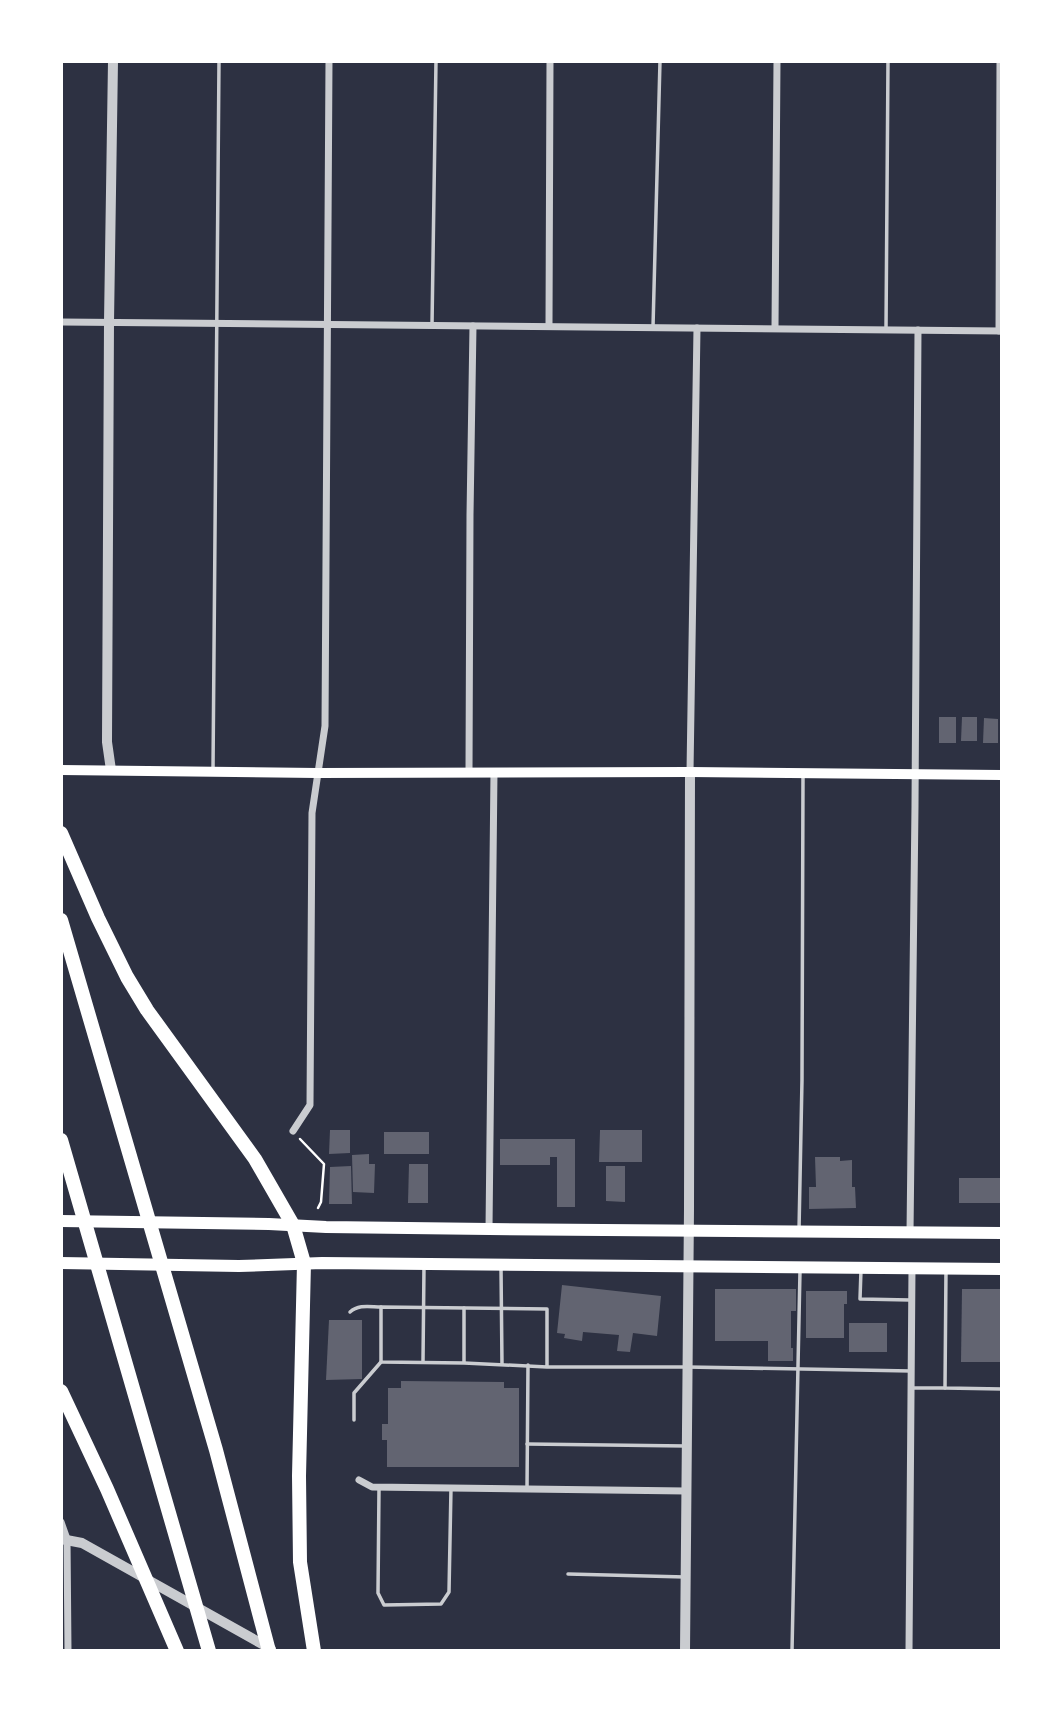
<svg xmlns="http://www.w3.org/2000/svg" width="1063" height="1712" viewBox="0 0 1063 1712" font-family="Spectral,serif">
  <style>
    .building { fill: #626471 }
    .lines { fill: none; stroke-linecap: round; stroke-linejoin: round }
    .path { stroke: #fff; stroke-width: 2.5 }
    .service { stroke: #caccd0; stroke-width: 3.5 }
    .minor { stroke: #caccd0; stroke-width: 7 }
    .tertiary { stroke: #caccd0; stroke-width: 10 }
    .secondary { stroke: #fff; stroke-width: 10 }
    .primary { stroke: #fff; stroke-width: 12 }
    .motorway { stroke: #fff; stroke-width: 14 }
  </style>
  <rect width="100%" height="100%" fill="#2d3142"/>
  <g class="building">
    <rect x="939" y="717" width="17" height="26"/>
    <polygon points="962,717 977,717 977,741 961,741"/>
    <polygon points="984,718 998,719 998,743 983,743"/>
    <polygon points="330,1130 350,1130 350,1153 329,1154"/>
    <polygon points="600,1130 642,1130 642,1162 599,1162"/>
    <rect x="384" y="1132" width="45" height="22"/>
    <polygon points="500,1139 575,1139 575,1207 557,1207 557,1157 550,1157 550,1165 500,1165"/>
    <polygon points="369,1154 369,1164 375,1164 374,1193 353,1192 352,1155"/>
    <polygon points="815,1157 840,1157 840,1161 852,1160 852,1187 855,1187 856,1208 809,1209 809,1187 816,1187"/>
    <polygon points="409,1164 428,1164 428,1203 408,1203"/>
    <polygon points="351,1166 352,1204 329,1204 330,1167"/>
    <polygon points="606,1166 625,1166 625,1202 606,1201"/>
    <rect x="959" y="1178" width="43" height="25"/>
    <polygon points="562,1285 661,1296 657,1336 633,1333 630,1352 617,1351 619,1335 583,1332 582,1341 564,1338 565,1334 557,1333"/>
    <polygon points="715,1289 796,1289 796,1311 791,1311 791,1348 793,1348 793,1361 768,1361 768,1341 715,1341"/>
    <polygon points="962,1289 1002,1289 1002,1362 961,1362"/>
    <polygon points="806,1291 847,1291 847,1304 844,1304 844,1338 806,1338"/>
    <polygon points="329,1320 362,1320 362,1379 326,1380"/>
    <rect x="849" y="1323" width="38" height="29"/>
    <polygon points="401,1381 504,1382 504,1388 519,1388 519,1467 387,1467 387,1440 382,1440 382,1424 388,1424 388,1388 401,1388"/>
  </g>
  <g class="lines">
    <polyline class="path" points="300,1139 324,1164 321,1202 318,1208"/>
    <g class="service">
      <polyline points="432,325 436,61"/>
      <polyline points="653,327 660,61"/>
      <polyline points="886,329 888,61"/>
      <polyline points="213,770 219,61"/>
      <polyline points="799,1230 802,1080 803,776"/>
      <polyline points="501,1268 502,1364"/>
      <polyline points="861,1270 860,1299 910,1300"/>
      <polyline points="946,1270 945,1388 1002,1389"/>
      <path d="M350,1312C359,1304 370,1307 381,1307"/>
      <polyline points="423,1362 424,1266"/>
      <polyline points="464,1362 464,1308"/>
      <polyline points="547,1367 547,1309 381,1307 381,1362 464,1363 547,1367 687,1367 911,1371"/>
      <polyline points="912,1388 945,1388"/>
      <polyline points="354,1420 354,1393 381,1362"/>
      <polyline points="527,1444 686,1446"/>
      <polyline points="379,1489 378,1593 384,1605 441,1604 449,1592 451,1488"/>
      <polyline points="527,1489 528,1365"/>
      <polyline points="568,1574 685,1577"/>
      <polyline points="792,1651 800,1271"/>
    </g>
    <g class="minor">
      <polyline points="61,322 1002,331"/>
      <polyline points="549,326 550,61"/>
      <polyline points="775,328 777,61"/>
      <polyline points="999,331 1000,61"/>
      <polyline points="469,772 470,515 473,326"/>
      <polyline points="690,772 697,328"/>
      <polyline points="293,1131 310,1105 312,813 325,726 329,61"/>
      <polyline points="489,1229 494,772"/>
      <polyline points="910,1233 915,806 918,330"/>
      <polyline points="359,1480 372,1487 686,1491"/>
      <polyline points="61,1522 67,1539 68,1651"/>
      <polyline points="909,1651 912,1268"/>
    </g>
    <g class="tertiary">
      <polyline points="111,770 107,742 109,322 113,61"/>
      <polyline points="61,1539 82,1543 271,1649"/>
      <polyline points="685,1651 689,1209 690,772"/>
    </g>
    <polyline class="secondary" points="61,770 317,773 690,772 1002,775"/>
    <g class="primary">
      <polyline points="61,1221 269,1224 326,1227 489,1229 1002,1233"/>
      <polyline points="61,1263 239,1266 322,1263 1002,1269"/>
    </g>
    <g class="motorway">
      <polyline points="61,833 98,918 127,977 147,1010 255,1159 293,1225 304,1263 299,1476 300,1562 314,1651"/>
      <polyline points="61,920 216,1450 269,1651"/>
      <polyline points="61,1140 209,1651"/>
      <polyline points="61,1391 107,1489 177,1651"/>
    </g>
  </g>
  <rect width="1063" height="1712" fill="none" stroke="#ffffff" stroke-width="126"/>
</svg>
